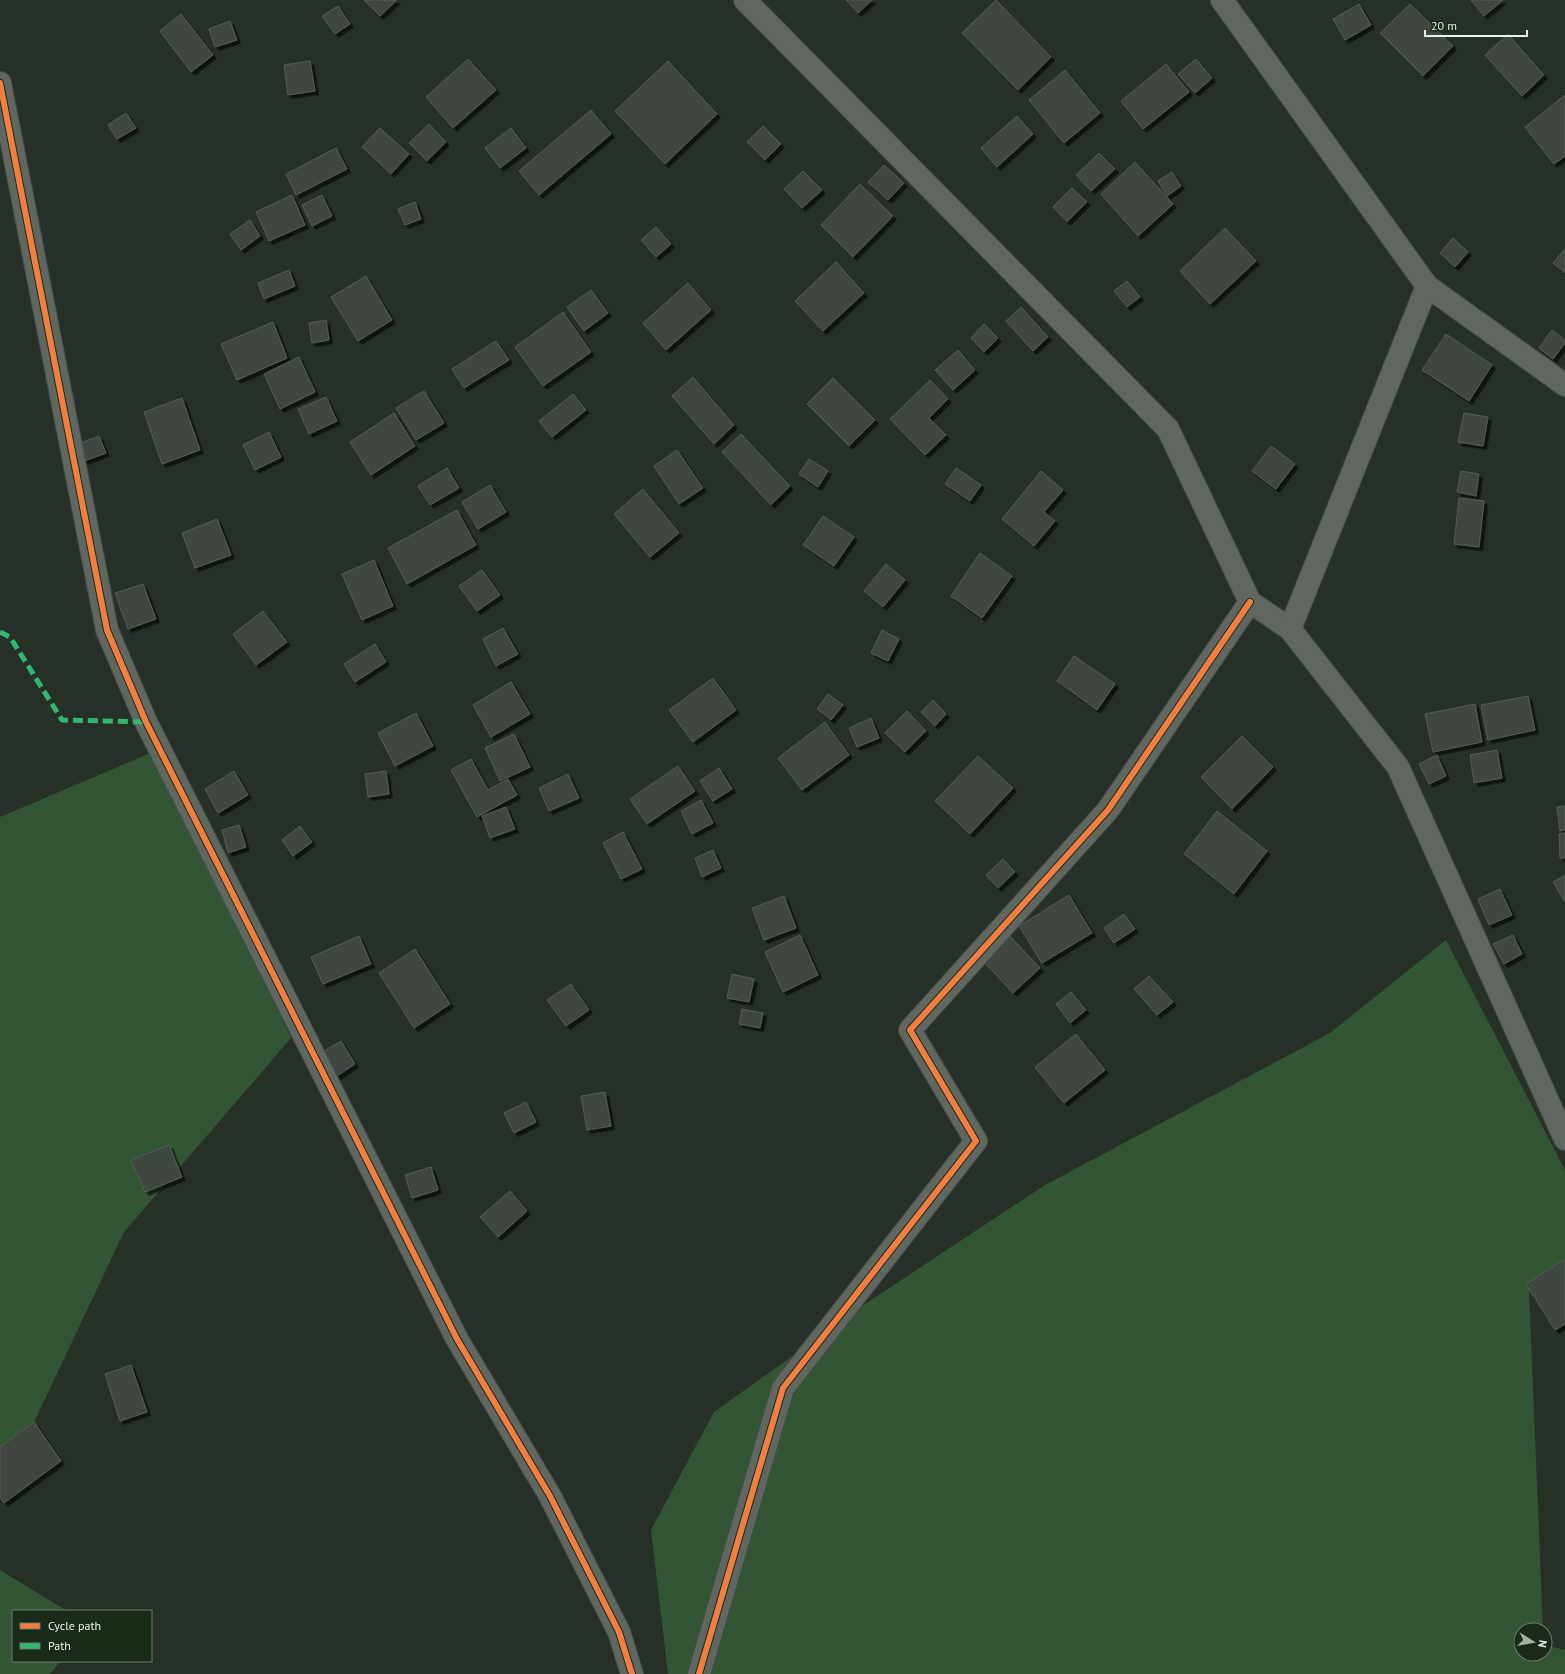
<svg xmlns="http://www.w3.org/2000/svg" width="1565" height="1674" viewBox="0 0 1565 1674" font-family="'PT Sans',sans-serif">
  <style>
    .green { fill: #325533 }
    .building { fill: #3f473f; stroke: #555d55; filter: url(#shadow) }
    .lines { fill: none; stroke-linecap: round; stroke-linejoin: round }
    .street-casing { stroke: #444c44; stroke-width: 24 }
    .street { stroke: #606760; stroke-width: 22 }
    .quiet { stroke: #33b770; stroke-width: 5; stroke-dasharray: 10 5; stroke-linecap: butt }
    .cycleway-casing { stroke: #192a19; stroke-width: 8 }
    .cycleway { stroke: #f27e40; stroke-width: 6 }
  </style>
  <defs>
    <filter id="shadow"><feDropShadow dx="3.5" dy="3.5" stdDeviation="0" flood-color="#0009"/></filter>
  </defs>
  <rect width="100%" height="100%" fill="#273027"/>
  <g class="green">
    <polygon points="160,749 291,1038 124,1232 0,1494 0,817"/>
    <polygon points="1446,940 1565,1170 1565,1259 1529,1292 1543,1630 1521,1630 1521,1654 1545,1654 1545,1645 1565,1650 1565,1674 668,1674 651,1530 714,1412 868,1302 1045,1185 1330,1033"/>
    <polygon points="0,1570 67,1611 13,1611 13,1661 61,1661 50,1674 0,1674"/>
  </g>
  <g class="building">
    <polygon points="364,0 397,0 380,16"/>
    <polygon points="846,0 872,0 858,13"/>
    <polygon points="996,0 1051,57 1018,90 962,33"/>
    <polygon points="1471,0 1503,0 1484,16"/>
    <polygon points="1359,4 1371,25 1345,40 1333,19"/>
    <polygon points="1410,4 1453,46 1423,76 1380,33"/>
    <polygon points="338,6 350,24 335,34 322,16"/>
    <polygon points="181,14 213,55 191,72 160,31"/>
    <polygon points="230,21 237,40 215,47 209,29"/>
    <polygon points="1508,34 1544,75 1522,96 1485,55"/>
    <polygon points="468,59 496,90 453,128 426,97"/>
    <polygon points="1196,59 1212,78 1195,93 1178,74"/>
    <polygon points="310,61 315,91 288,95 284,65"/>
    <polygon points="668,61 717,114 665,164 615,111"/>
    <polygon points="1166,64 1189,92 1143,129 1121,101"/>
    <polygon points="1065,70 1100,113 1064,143 1029,100"/>
    <polygon points="1565,95 1565,156 1554,164 1525,127"/>
    <polygon points="591,110 611,134 539,195 519,171"/>
    <polygon points="126,113 136,128 117,139 108,125"/>
    <polygon points="1017,116 1033,134 997,167 981,148"/>
    <polygon points="429,124 446,142 427,161 409,143"/>
    <polygon points="763,126 781,144 765,160 747,142"/>
    <polygon points="380,128 409,154 391,174 362,147"/>
    <polygon points="511,128 526,148 500,168 485,148"/>
    <polygon points="336,148 347,169 296,195 286,174"/>
    <polygon points="1099,153 1115,169 1091,191 1076,175"/>
    <polygon points="1135,162 1173,204 1138,236 1101,194"/>
    <polygon points="884,165 904,183 888,200 868,182"/>
    <polygon points="803,171 822,190 802,208 784,189"/>
    <polygon points="1172,172 1181,186 1167,196 1158,181"/>
    <polygon points="860,184 893,216 853,257 821,225"/>
    <polygon points="1072,188 1087,202 1067,222 1053,207"/>
    <polygon points="292,195 305,225 269,241 256,212"/>
    <polygon points="322,195 332,216 312,226 302,205"/>
    <polygon points="415,202 421,219 405,225 398,209"/>
    <polygon points="250,220 260,236 241,250 230,234"/>
    <polygon points="656,227 671,244 656,257 641,240"/>
    <polygon points="1225,228 1256,261 1210,304 1180,271"/>
    <polygon points="1453,238 1468,252 1455,267 1440,253"/>
    <polygon points="1565,249 1565,273 1553,263"/>
    <polygon points="836,262 864,293 823,331 795,301"/>
    <polygon points="289,270 295,286 264,299 258,283"/>
    <polygon points="366,276 392,320 358,341 331,297"/>
    <polygon points="1127,281 1140,297 1127,307 1114,291"/>
    <polygon points="688,283 711,310 666,350 643,323"/>
    <polygon points="591,290 608,313 584,331 567,307"/>
    <polygon points="1021,307 1048,337 1033,351 1006,321"/>
    <polygon points="563,312 591,352 543,386 515,347"/>
    <polygon points="326,320 329,340 312,343 309,323"/>
    <polygon points="273,322 287,358 237,380 221,344"/>
    <polygon points="984,324 998,338 984,352 971,338"/>
    <polygon points="1552,330 1565,340 1565,343 1553,359 1539,348"/>
    <polygon points="1446,334 1492,365 1469,401 1422,370"/>
    <polygon points="496,341 509,360 464,388 452,369"/>
    <polygon points="958,350 975,370 953,390 935,370"/>
    <polygon points="299,357 315,392 280,409 264,374"/>
    <polygon points="693,377 734,425 714,444 672,396"/>
    <polygon points="833,378 875,420 849,446 807,404"/>
    <polygon points="930,380 948,399 929,418 946,435 925,455 890,419"/>
    <polygon points="424,391 444,423 416,440 396,408"/>
    <polygon points="573,394 586,410 552,437 539,421"/>
    <polygon points="326,397 337,421 309,434 298,409"/>
    <polygon points="182,398 200,450 162,464 144,412"/>
    <polygon points="394,413 415,446 371,475 350,442"/>
    <polygon points="1464,413 1488,417 1483,446 1458,442"/>
    <polygon points="269,432 281,457 255,470 243,445"/>
    <polygon points="741,434 790,486 771,505 722,452"/>
    <polygon points="99,436 106,453 84,461 78,444"/>
    <polygon points="1271,446 1295,464 1276,489 1252,471"/>
    <polygon points="677,450 703,488 679,504 654,466"/>
    <polygon points="809,459 828,471 818,487 799,474"/>
    <polygon points="447,468 459,488 430,505 418,486"/>
    <polygon points="956,468 981,485 970,501 945,484"/>
    <polygon points="1041,471 1063,490 1044,512 1055,521 1034,546 1002,519"/>
    <polygon points="1461,471 1479,474 1476,496 1457,492"/>
    <polygon points="490,485 506,512 478,529 462,502"/>
    <polygon points="643,489 679,533 650,557 614,514"/>
    <polygon points="1459,498 1484,501 1479,547 1454,544"/>
    <polygon points="457,510 476,545 407,584 388,548"/>
    <polygon points="823,516 854,537 834,566 803,545"/>
    <polygon points="217,519 231,555 195,568 182,533"/>
    <polygon points="980,553 1012,576 982,618 951,596"/>
    <polygon points="374,560 393,606 362,620 342,574"/>
    <polygon points="886,564 905,580 883,607 864,591"/>
    <polygon points="482,570 500,595 477,611 459,586"/>
    <polygon points="143,584 156,619 128,629 115,593"/>
    <polygon points="263,611 287,642 256,665 233,634"/>
    <polygon points="503,628 518,654 496,666 483,639"/>
    <polygon points="882,630 899,639 888,661 871,653"/>
    <polygon points="375,644 386,662 355,682 344,664"/>
    <polygon points="1074,656 1115,684 1097,710 1057,681"/>
    <polygon points="713,678 736,710 693,742 669,710"/>
    <polygon points="511,682 530,714 491,737 473,705"/>
    <polygon points="828,694 843,705 831,720 817,709"/>
    <polygon points="1528,696 1535,730 1488,740 1481,705"/>
    <polygon points="933,700 946,714 935,726 921,712"/>
    <polygon points="1475,704 1482,742 1433,752 1425,714"/>
    <polygon points="907,711 926,731 905,752 885,733"/>
    <polygon points="416,713 433,746 395,766 378,733"/>
    <polygon points="871,718 879,738 857,747 849,728"/>
    <polygon points="825,722 849,755 802,790 778,758"/>
    <polygon points="514,734 530,767 500,781 485,748"/>
    <polygon points="1242,736 1273,767 1232,809 1201,777"/>
    <polygon points="1497,750 1502,778 1474,783 1470,755"/>
    <polygon points="1437,755 1446,776 1429,784 1419,764"/>
    <polygon points="978,756 1013,788 970,834 935,801"/>
    <polygon points="471,759 488,790 508,779 517,795 477,817 451,770"/>
    <polygon points="678,766 695,791 647,824 630,799"/>
    <polygon points="719,768 732,789 713,801 700,781"/>
    <polygon points="234,771 248,795 218,813 205,789"/>
    <polygon points="386,771 389,794 368,797 365,774"/>
    <polygon points="568,774 579,798 549,811 539,788"/>
    <polygon points="701,800 713,823 692,834 681,811"/>
    <polygon points="1565,806 1565,830 1560,831 1557,807"/>
    <polygon points="506,807 515,829 490,838 482,816"/>
    <polygon points="1217,811 1267,851 1234,894 1184,854"/>
    <polygon points="239,825 246,847 228,853 222,830"/>
    <polygon points="300,826 312,842 293,856 282,840"/>
    <polygon points="623,832 642,869 621,879 603,843"/>
    <polygon points="1565,833 1565,858 1560,858 1559,834"/>
    <polygon points="713,850 721,868 702,877 695,858"/>
    <polygon points="1003,859 1015,872 998,888 986,875"/>
    <polygon points="1565,875 1565,902 1553,882"/>
    <polygon points="1500,889 1512,915 1489,925 1478,899"/>
    <polygon points="1069,895 1092,933 1042,963 1019,926"/>
    <polygon points="784,896 796,928 764,940 752,908"/>
    <polygon points="1124,914 1135,929 1114,943 1104,928"/>
    <polygon points="800,935 818,975 783,992 765,952"/>
    <polygon points="1513,935 1522,954 1504,964 1493,944"/>
    <polygon points="359,936 371,964 323,984 311,957"/>
    <polygon points="1010,936 1040,968 1013,993 983,961"/>
    <polygon points="415,949 450,1004 414,1028 379,973"/>
    <polygon points="732,974 754,979 749,1002 727,998"/>
    <polygon points="1149,976 1173,1002 1157,1015 1134,989"/>
    <polygon points="571,984 589,1010 566,1026 547,1000"/>
    <polygon points="1071,992 1086,1010 1070,1023 1056,1004"/>
    <polygon points="742,1009 763,1013 760,1028 739,1024"/>
    <polygon points="1076,1034 1105,1070 1064,1103 1035,1067"/>
    <polygon points="341,1041 355,1064 334,1078 319,1054"/>
    <polygon points="605,1092 611,1126 587,1130 581,1096"/>
    <polygon points="526,1102 536,1122 514,1133 504,1113"/>
    <polygon points="169,1145 182,1177 145,1192 131,1160"/>
    <polygon points="431,1167 438,1190 412,1198 405,1175"/>
    <polygon points="510,1191 527,1211 498,1237 480,1217"/>
    <polygon points="1565,1259 1565,1324 1555,1330 1526,1284"/>
    <polygon points="131,1365 147,1412 120,1421 105,1374"/>
    <polygon points="34,1422 61,1461 4,1503 0,1497 0,1447"/>
  </g>
  <g class="lines">
    <defs>
      <g id="street">
        <polyline points="745,0 1168,429 1250,602 1290,629 1427,286"/>
        <polyline points="1222,0 1427,286 1565,385"/>
        <polyline points="0,83 107,630 146,722 457,1339 550,1496 619,1632 632,1674"/>
        <polyline points="1290,629 1398,767 1565,1139"/>
        <polyline points="699,1674 783,1388 976,1141 910,1030 1108,810 1250,602"/>
      </g>
    </defs>
    <use href="#street" class="street-casing"/>
    <use href="#street" class="street"/>
    <polyline class="quiet" points="0,632 10,637 62,720 146,722"/>
    <defs>
      <g id="cycleway">
        <polyline points="0,83 107,630 146,722 457,1339 550,1496 619,1632 632,1674"/>
        <polyline points="699,1674 783,1388 976,1141 910,1030 1108,810 1250,602"/>
      </g>
    </defs>
    <use href="#cycleway" class="cycleway-casing"/>
    <use href="#cycleway" class="cycleway"/>
  </g>
  <rect x="12" y="1610" width="140" height="52" fill="#192a19" stroke="#6c7b6c"/>
  <rect x="20" y="1623" width="20" height="6" fill="#f27e40" stroke="#6c7b6c"/>
  <text x="48" y="1630" font-size="12" fill="#e9f4e8">Cycle path</text>
  <rect x="20" y="1643" width="20" height="6" fill="#33b770" stroke="#6c7b6c"/>
  <text x="48" y="1650" font-size="12" fill="#e9f4e8">Path</text>
  <g transform="translate(1533 1642) rotate(101)"><circle r="19" fill="#192a19" stroke="#6c7b6c"/>
  <path d="M0-3L7 15L0 10L-7 15Z" fill="#a5afa4"/>
  <text y="-6" font-size="11" font-weight="bold" text-anchor="middle" fill="#e9f4e8">N</text>
  </g>
  <path d="M1425 30v6h102v-6" fill="none" stroke="#e9f4e8" stroke-width="2"/>
  <text x="1431" y="30" font-size="12" fill="#e9f4e8" stroke="#192a19" stroke-width="3" paint-order="stroke">20 m</text>
</svg>
